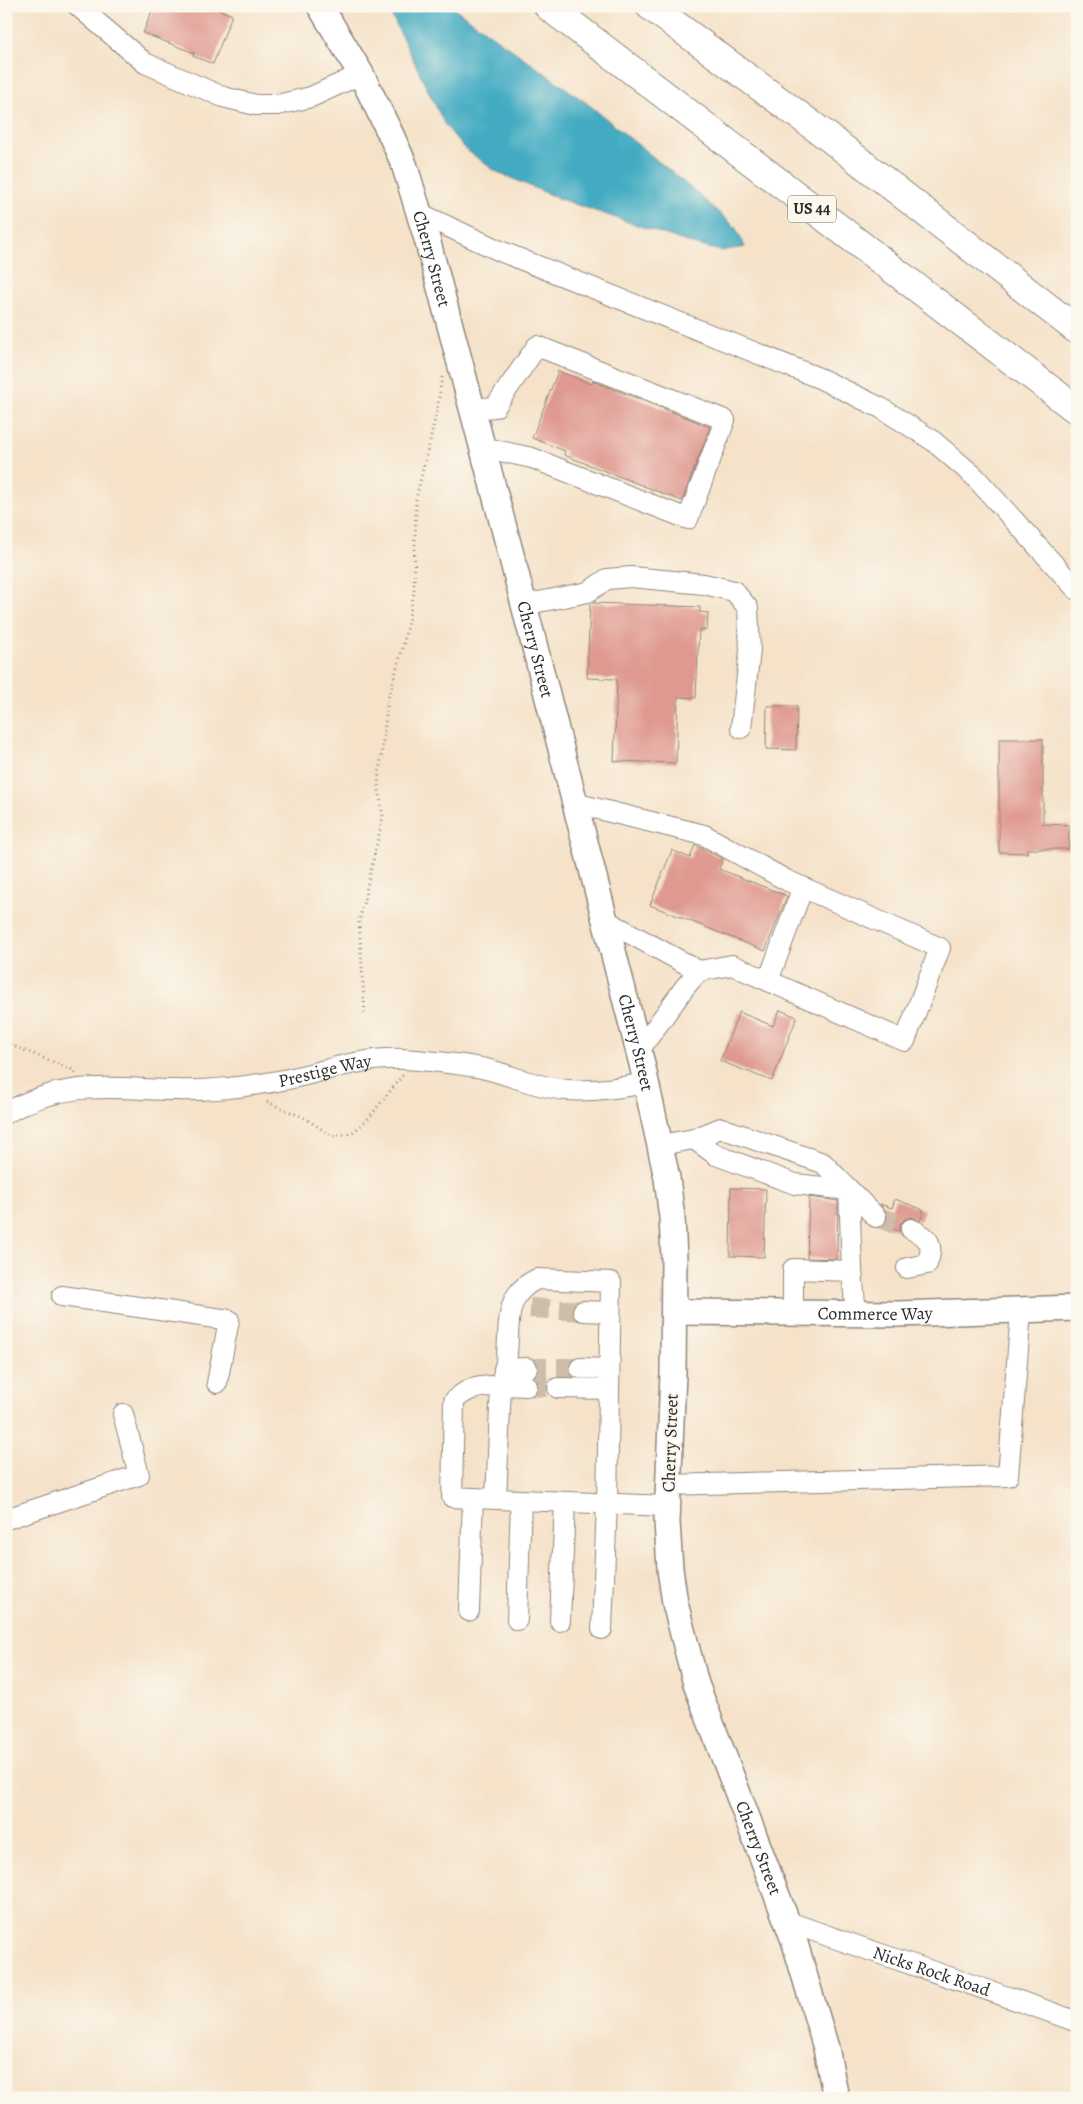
<svg xmlns="http://www.w3.org/2000/svg" width="1083" height="2104" viewBox="0 0 1083 2104" font-family="Alegreya,serif">
  <style>
    .water { fill: #43abc2; stroke: #376b76 }
    .building { fill: #df9990 }
    .lines { fill: none; stroke-linecap: round; stroke-linejoin: round }
    .minor-tunnel { stroke: #cdbda9; stroke-width: 20; stroke-dasharray: 20 10; stroke-linecap: butt }
    .minor-casing { stroke: #90867a; stroke-width: 22 }
    .major-casing { stroke: #90867a; stroke-width: 28 }
    .highway-casing { stroke: #90867a; stroke-width: 30 }
    .path { stroke: #90867a; stroke-width: 3; stroke-dasharray: 1 4; stroke-linecap: butt }
    .minor { stroke: #fff; stroke-width: 20 }
    .major { stroke: #fff; stroke-width: 25 }
    .highway { stroke: #fff; stroke-width: 28 }
    .labels { text-anchor: middle; dominant-baseline: central; stroke-width: 4; stroke-linejoin: round; paint-order: stroke }
    .shield { fill: #fbf7ec; stroke: #696865; stroke-width: 1 }
    .shield-label { font-size: 16px; font-weight: bold; fill: #2b2b2b }
    .street-label { font-size: 18px; fill: #2b2b2b; stroke: #fbf7ec }
  </style>
  <rect width="100%" height="100%" fill="#fbf7ec"/>
  <filter id="ink" filterUnits="userSpaceOnUse"><feTurbulence type="fractalNoise" baseFrequency=".02" numOctaves="2"/><feDisplacementMap in="SourceGraphic" scale="10" xChannelSelector="R" yChannelSelector="G"/><feConvolveMatrix kernelMatrix="1 2 1 2 8 2 1 2 1" color-interpolation-filters="sRGB"/></filter>
  <filter id="wash" filterUnits="userSpaceOnUse"><feTurbulence type="fractalNoise" baseFrequency=".0096" numOctaves="4" result="noise"/><feDisplacementMap in="SourceGraphic" scale="20" xChannelSelector="R" yChannelSelector="G"/><feGaussianBlur stdDeviation="1.12" result="paint"/><feColorMatrix in="noise" values="0 0 0 0 0 0 0 0 0 0 0 0 0 0 0 0 0 1.4 0 .05"/><feComposite in="paint" operator="in"/></filter>
  <g filter="url(#wash)">
    <rect width="100%" height="100%" fill="#f5e2c9"/>
    <polygon class="water" points="387,6 451,6 588,104 691,188 735,227 745,247 721,251 693,244 560,199 495,171 464,148 445,125"/>
    <g id="blocks">
      <g class="building">
        <polygon points="154,6 200,6 210,10 212,7 232,15 213,64 193,56 194,53 143,33"/>
        <polygon points="558,371 592,384 593,381 710,427 682,501 564,455 565,451 532,438"/>
        <polygon points="593,603 700,607 700,612 708,613 707,630 699,630 696,698 678,697 676,763 614,761 617,679 587,678 590,604"/>
        <polygon points="767,706 797,706 796,750 766,749"/>
        <polygon points="999,739 1043,739 1043,824 1069,825 1069,849 1027,849 1027,853 999,852"/>
        <polygon points="695,845 723,859 719,869 787,896 765,951 650,905 672,850 690,858"/>
        <polygon points="780,1010 797,1017 772,1081 720,1061 739,1012 773,1026"/>
        <polygon points="731,1188 766,1189 764,1257 730,1256"/>
        <polygon points="809,1197 838,1201 837,1259 807,1258"/>
        <polygon points="895,1199 924,1210 920,1221 911,1217 905,1219 900,1224 900,1231 884,1226 887,1221 888,1215 880,1204 892,1208"/>
      </g>
    </g>
  </g>
  <g filter="url(#ink)">
    <use href="#blocks" fill-opacity="0" stroke="#90867a" stroke-width="1"/>
    <g class="lines">
      <g class="minor-tunnel">
        <polyline points="876,1217 911,1229"/>
        <polyline points="530,1308 583,1311"/>
        <polyline points="527,1368 580,1368"/>
        <polyline points="527,1386 558,1388"/>
      </g>
      <defs>
        <g id="minor">
          <polyline points="78,6 145,63 223,97 256,105 277,105 311,97 361,74"/>
          <polyline points="419,213 500,251 819,378 881,408 932,440 974,476 1077,590"/>
          <polyline points="472,409 495,407 537,346 725,420 688,519 532,458 482,447"/>
          <polyline points="524,605 588,592 607,579 631,577 704,584 734,591 748,608 750,650 741,728"/>
          <polyline points="574,803 704,835 786,880 940,948 905,1041 732,965 699,971 685,987 638,1052"/>
          <polyline points="605,920 699,971"/>
          <polyline points="768,981 803,887"/>
          <path id="s1" d="M6,1113C65,1079 112,1089 176,1090C206,1091 236,1088 266,1083C312,1077 357,1056 404,1059C431,1061 459,1063 486,1069C513,1076 540,1088 567,1090C594,1092 620,1088 646,1083"/>
          <polyline points="694,1139 721,1128 823,1163 876,1217"/>
          <polyline points="660,1145 694,1139 716,1155 795,1184 849,1190 852,1271"/>
          <path d="M907,1268L927,1264C935,1243 929,1238 911,1229"/>
          <polyline points="62,1296 229,1320 217,1383"/>
          <polyline points="583,1311 610,1312"/>
          <polyline points="793,1313 793,1269 852,1271 856,1314"/>
          <polyline points="580,1368 609,1369"/>
          <polyline points="504,1369 527,1368"/>
          <path d="M527,1386L501,1385C503,1375 506,1365 507,1354C510,1324 503,1295 537,1279L611,1282L607,1503L602,1629"/>
          <polyline points="558,1388 608,1389"/>
          <polyline points="668,1485 1008,1476 1021,1311"/>
          <path d="M496,1499L501,1385C481,1387 468,1386 454,1401L452,1497L473,1498L667,1506"/>
          <polyline points="6,1519 139,1475 123,1414"/>
          <polyline points="469,1611 473,1498"/>
          <polyline points="517,1620 521,1500"/>
          <polyline points="560,1621 565,1502"/>
          <path id="s2" d="M786,1921C882,1956 981,1986 1077,2022"/>
        </g>
        <g id="major">
          <path id="s3" d="M320,6L361,74L391,135L404,164L427,239L513,562L642,1064L667,1178L672,1218L674,1258L673,1373L667,1522L670,1569L675,1603L696,1684L794,1940L826,2048L836,2098"/>
          <path id="s4" d="M674,1312L898,1314L1077,1308"/>
        </g>
        <g id="highway">
          <polyline points="548,6 1077,410"/>
          <polyline points="650,6 827,136 1077,330"/>
        </g>
      </defs>
      <use href="#minor" class="minor-casing"/>
      <use href="#major" class="major-casing"/>
      <use href="#highway" class="highway-casing"/>
      <g class="path">
        <polyline points="365,1013 359,922 383,817 378,784 388,699 403,647 414,592 416,499 437,411 442,377"/>
        <polyline points="6,1043 73,1070 76,1073"/>
        <polyline points="267,1102 305,1118 332,1136 352,1133 367,1120 403,1075"/>
      </g>
      <use href="#minor" class="minor"/>
      <use href="#major" class="major"/>
      <use href="#highway" class="highway"/>
    </g>
  </g>
  <g class="labels">
    <rect class="shield" x="788" y="195.5" width="48" height="27" rx="4"/>
    <g class="shield-label">
      <text x="812" y="209">US 44</text>
    </g>
    <g class="street-label">
      <text stroke="none"><textPath href="#s3" startOffset="278">Cherry Street</textPath></text>
      <text stroke="none"><textPath href="#s3" startOffset="682">Cherry Street</textPath></text>
      <text stroke="none"><textPath href="#s3" startOffset="1088">Cherry Street</textPath></text>
      <text stroke="none"><textPath href="#s1" startOffset="325">Prestige Way</textPath></text>
      <text stroke="none"><textPath href="#s4" startOffset="201">Commerce Way</textPath></text>
      <text transform="translate(670 1443) rotate(-88)">Cherry Street</text>
      <text stroke="none"><textPath href="#s3" startOffset="1912">Cherry Street</textPath></text>
      <text stroke="none"><textPath href="#s2" startOffset="154">Nicks Rock Road</textPath></text>
    </g>
  </g>
  <rect width="1083" height="2104" fill="none" stroke="#fbf7ec" stroke-width="25"/>
</svg>
